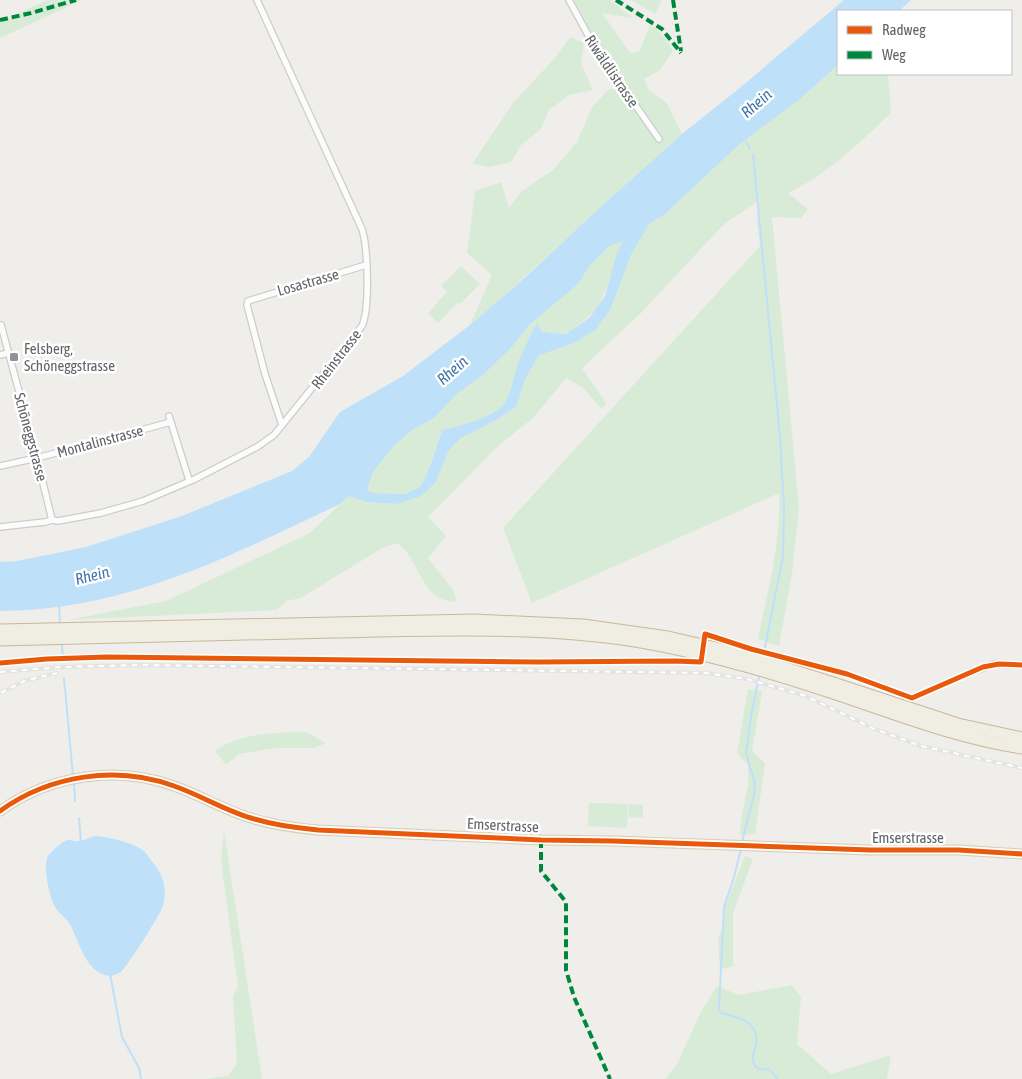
<svg xmlns="http://www.w3.org/2000/svg" width="1022" height="1079" viewBox="0 0 1022 1079" font-family="'Asap Condensed',sans-serif">
  <style>
    .green { fill: #d8ebd6 }
    .water { fill: #bfe0f9; fill-rule: evenodd }
    .lines { fill: none; stroke-linecap: round; stroke-linejoin: round }
    .stream { stroke: #bfe0f9; stroke-width: 2 }
    .street-casing { stroke: #cbcccc; stroke-width: 8 }
    .primary-casing { stroke: #d7ceb8; stroke-width: 11 }
    .highway-casing { stroke: #c8b996; stroke-width: 13 }
    .street { stroke: #fdfcfc; stroke-width: 5.5 }
    .primary { stroke: #f4f2e9; stroke-width: 9 }
    .highway { stroke: #f0ede3; stroke-width: 11 }
    .rail-casing { stroke: #e4e4e4; stroke-width: 4 }
    .rail { stroke: #fff; stroke-width: 2; stroke-dasharray: 5.5; stroke-linecap: butt }
    .quiet { stroke: #00873e; stroke-width: 4; stroke-dasharray: 8 4; stroke-linecap: butt }
    .cycleway-casing { stroke: #fff; stroke-width: 8 }
    .cycleway { stroke: #e8590c; stroke-width: 5 }
    .poi-dot { fill: #919496; stroke: #fff; stroke-width: 2 }
    .labels { text-anchor: middle; dominant-baseline: central; stroke-width: 5; stroke-linejoin: round; paint-order: stroke }
    .street-label { font-size: 15px; fill: #5f6368; stroke: #fff }
    .poi-label { font-size: 15px; fill: #5f6368; stroke: #fff; text-anchor: start }
    .water-label { font-size: 16px; font-style: italic; fill: #4174aa; stroke: #fff }
  </style>
  <rect width="100%" height="100%" fill="#efeeea"/>
  <g class="green">
    <polygon points="47,0 82,0 0,38 0,22"/>
    <path d="M574,0H610L633,18L602,13L630,53L639,52L650,25C660,30 668,41 673,51L660,70L644,79L649,90L667,103L682,134C611,197 542,263 470,325L492,275L467,253L475,191L501,182L509,208L522,191L554,169L577,142L592,107L609,89H624L599,47Z"/>
    <polygon points="631,0 662,0 655,14"/>
    <polygon points="570,37 584,43 581,64 593,90 569,95 549,110 540,130 521,145 511,162 489,167 472,164 513,103 555,58"/>
    <path d="M838,65V74H888L891,113C859,143 828,174 788,193L808,209L801,218L772,217L799,508L792,574L779,646L758,639C768,590 781,543 779,493L532,603L503,528L760,246L757,220L759,200L723,225L641,313L582,368L606,403L602,409L582,387L566,378L534,417L498,446L428,517L446,536L428,558L453,590L457,602C426,601 423,576 408,554C405,550 401,546 397,543L382,548L301,598L286,601L277,610L67,620L166,601L310,533L349,496L367,502L396,504L436,482L449,450L461,438L498,419L517,406L524,382L538,356L574,343L610,310L631,255L649,224L665,214L742,142L800,99Z"/>
    <path d="M624,241C607,273 611,303 578,325C571,331 567,334 557,334C548,333 543,333 537,325C530,340 522,355 516,370C512,382 511,396 502,406C487,420 461,425 442,430L430,466L421,486L405,494L373,493L367,490L373,472L394,446L412,430L434,418L458,393L484,374L512,347L528,326L578,284L591,264L609,245Z"/>
    <polygon points="461,266 480,284 460,304 458,302 438,323 428,313 447,292 441,286"/>
    <polygon points="748,689 762,691 752,751 765,763 755,834 740,835 742,813 748,785 748,765 737,753"/>
    <path d="M306,732L326,743L314,748H276L239,754L226,765L215,751C240,732 276,733 306,732Z"/>
    <polygon points="589,803 628,804 627,828 588,826"/>
    <polygon points="629,804 643,805 643,818 629,817"/>
    <polygon points="224,831 262,1079 204,1079 228,1076 237,1063 233,996 238,987 221,860"/>
    <polygon points="745,856 753,859 733,913 733,966 720,970 718,937 724,927 724,909"/>
    <polygon points="792,985 801,997 797,1044 831,1074 891,1055 887,1079 665,1079 676,1066 702,1010 717,986 739,995"/>
  </g>
  <g class="water">
    <path d="M844,0H911L899,11H838V65L800,99L742,142L665,214L649,224L631,255L610,310L595,330L574,343L538,356L524,382L517,406L498,419L461,438L449,450L436,482L421,496L396,504L367,502L349,496L340,504C230,556 125,611 0,611V562L17,561L86,547L182,516L292,471L309,457L340,412L403,376L470,325L529,274L593,214L682,134L736,91ZM623,241L617,253L605,296L589,318L566,334L549,333L542,331L537,324C528,339 521,354 516,370C512,382 511,396 502,406C489,419 459,426 442,430L430,466L421,486L405,494L373,493L367,490L373,472L394,446L412,430L434,418L458,393L484,374L512,347L528,326L578,284L591,264L609,246Z"/>
    <path d="M94,836C109,837 128,841 141,849C145,851 148,856 151,860C162,873 168,887 163,905C161,914 128,965 121,972C119,973 113,976 110,976C86,974 79,941 70,924C67,919 61,915 57,910C50,900 42,867 48,856C52,851 63,840 69,840C74,839 71,841 76,841C83,841 88,839 94,836Z"/>
  </g>
  <g class="lines">
    <g class="stream">
      <polyline points="745,140 750,149"/>
      <polyline points="753,154 780,437 784,508 783,556 763,657"/>
      <polyline points="59,605 60,622"/>
      <polyline points="62,646 63,657"/>
      <polyline points="64,678 73,776"/>
      <polyline points="74,783 75,801"/>
      <polyline points="79,818 81,843"/>
      <polyline points="742,842 754,795 755,784 746,753 751,716 760,673"/>
      <path d="M741,849L734,877L724,907L719,1009L721,1013C737,1017 759,1021 756,1043C755,1052 750,1057 755,1066C758,1071 765,1068 770,1070C772,1072 775,1076 778,1079"/>
      <polyline points="110,974 122,1037 139,1068 141,1079"/>
    </g>
    <defs>
      <g id="street">
        <polyline points="569,0 594,46 659,139"/>
        <polyline points="0,325 1,325 37,458 52,520"/>
        <polyline points="0,355 8,353"/>
        <polyline points="169,416 189,480"/>
        <polyline points="282,425 265,374 247,305 248,301 366,265"/>
        <polyline points="0,466 37,458 171,422"/>
        <path d="M0,527L45,522L52,520L58,521L101,513L143,501L195,479L257,447L274,435L362,326C370,308 368,248 362,229L257,0"/>
        <polyline points="971,672 994,664 1022,665"/>
      </g>
      <path id="primary" d="M0,811C50,775 116,765 174,786C200,795 224,810 251,818C273,825 296,828 318,830L541,840L613,841L870,850H958L1022,854"/>
      <g id="highway">
        <polyline points="0,630 474,620 583,625 668,637 738,653 824,680 958,724 1022,738"/>
        <path d="M0,640C111,637 222,635 334,632C434,630 536,626 635,641C701,652 764,670 827,691C891,712 955,738 1022,748"/>
      </g>
    </defs>
    <use href="#street" class="street-casing"/>
    <use href="#primary" class="primary-casing"/>
    <use href="#highway" class="highway-casing"/>
    <use href="#street" class="street"/>
    <use href="#primary" class="primary"/>
    <use href="#highway" class="highway"/>
    <defs>
      <g id="rail">
        <polyline points="0,672 61,667 140,665 706,673 747,679 806,696 872,728 921,746 1022,768"/>
        <polyline points="1,693 24,681 57,673"/>
      </g>
    </defs>
    <use href="#rail" class="rail-casing"/>
    <use href="#rail" class="rail"/>
    <g class="quiet">
      <polyline points="616,0 662,29 681,53"/>
      <polyline points="673,0 681,51"/>
      <polyline points="0,20 31,13 76,0"/>
      <polyline points="541,840 541,871 566,902 566,970 574,997 610,1079"/>
    </g>
    <defs>
      <g id="cycleway">
        <polyline points="0,663 47,659 107,657 539,662 675,661 701,662 705,634 751,649 847,674 912,698 983,667 999,664 1022,665"/>
        <path d="M0,811C50,775 116,765 174,786C200,795 224,810 251,818C273,825 296,828 318,830L541,840L613,841L870,850H958L1022,854"/>
      </g>
    </defs>
    <use href="#cycleway" class="cycleway-casing"/>
    <use href="#cycleway" class="cycleway"/>
  </g>
  <rect class="poi-dot" x="9" y="352" width="10" height="10" rx="2.5"/>
  <g class="labels">
    <g class="street-label">
      <text transform="translate(612 71) rotate(56)">Riwäldlistrasse</text>
      <text transform="translate(308 282) rotate(-16)">Losastrasse</text>
      <text transform="translate(336 359) rotate(-52)">Rheinstrasse</text>
      <text transform="translate(31 437) rotate(75)">Schöneggstrasse</text>
      <text transform="translate(100 441) rotate(-15)">Montalinstrasse</text>
      <text transform="translate(503 825) rotate(3)">Emserstrasse</text>
      <text x="908" y="837">Emserstrasse</text>
    </g>
    <g class="poi-label">
      <text x="24" y="348">Felsberg,<tspan x="24" dy="17">Schöneggstrasse</tspan></text>
    </g>
    <g class="water-label">
      <text transform="translate(756 103) rotate(-41)">Rhein</text>
      <text transform="translate(452 370) rotate(-41)">Rhein</text>
      <text transform="translate(92 575) rotate(-14)">Rhein</text>
    </g>
  </g>
  <rect x="837" y="10" width="175" height="65" fill="#ffffff" stroke="#bfc1c3"/>
  <rect x="847" y="26" width="25" height="8" fill="#e8590c" stroke="#bfc1c3"/>
  <text x="882" y="35" font-size="15" fill="#5f6368">Radweg</text>
  <rect x="847" y="51" width="25" height="8" fill="#00873e" stroke="#bfc1c3"/>
  <text x="882" y="60" font-size="15" fill="#5f6368">Weg</text>
</svg>
